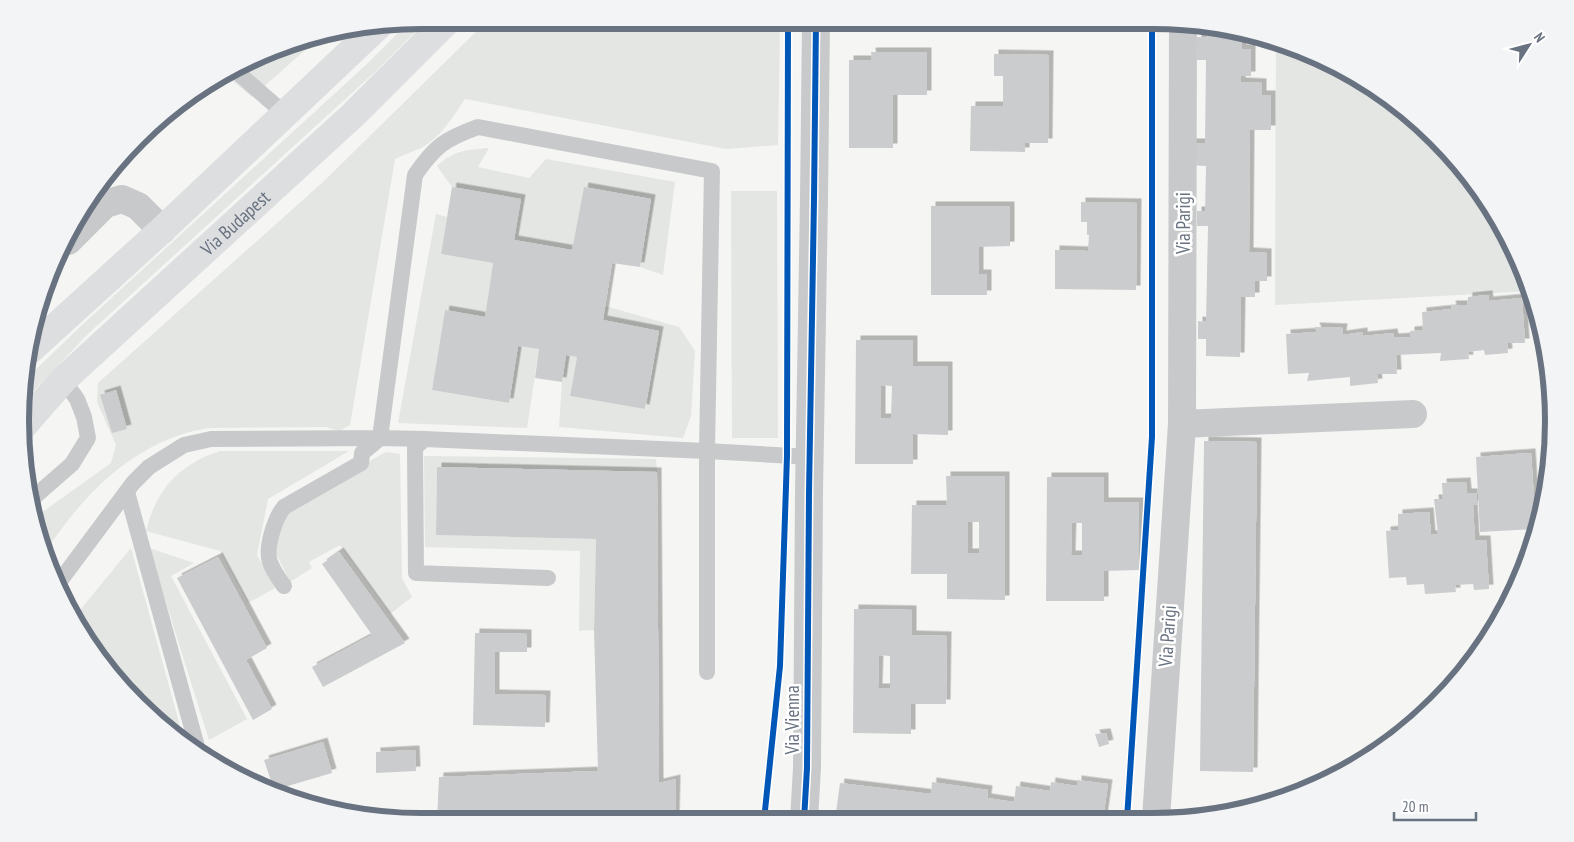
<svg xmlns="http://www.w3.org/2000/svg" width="1574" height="842" viewBox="0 0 1574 842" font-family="'PT Sans Narrow',sans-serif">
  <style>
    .green { fill: #e3e6e2 }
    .building { fill: #cbcccd; fill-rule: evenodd; filter: url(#shadow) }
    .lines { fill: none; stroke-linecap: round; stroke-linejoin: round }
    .lane { stroke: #c8c9ca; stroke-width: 16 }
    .street { stroke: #c8c9ca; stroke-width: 28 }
    .secondary { stroke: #dddedf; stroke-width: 28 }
    .cycleway-casing { stroke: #fff; stroke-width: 9 }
    .cycleway { stroke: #0057b8; stroke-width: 6 }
    .labels { text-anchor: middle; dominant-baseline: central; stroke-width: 5; stroke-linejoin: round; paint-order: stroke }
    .street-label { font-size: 19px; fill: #687281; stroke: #fff }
    .rim { fill: none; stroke: #687281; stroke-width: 6 }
  </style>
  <defs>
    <filter id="shadow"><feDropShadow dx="4.5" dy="-4.5" stdDeviation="0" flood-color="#0004"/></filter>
  </defs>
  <rect width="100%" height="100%" fill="#f5f5f4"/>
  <g class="green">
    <polygon points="421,20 427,20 376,71 89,333 26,399 28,377 82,325 368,63 409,22"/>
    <path d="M488,20H780L778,145L726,149L465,99C453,117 441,137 421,148C412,152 403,155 395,159L350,425L339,431L326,427L210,428C162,434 118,464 86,499C71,515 58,534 45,551L37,516L111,463L116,445L97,402L98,383L323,182Z"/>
    <polygon points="320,37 252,97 227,76 292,41"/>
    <polygon points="1276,42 1353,74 1417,119 1471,177 1513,243 1530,291 1275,305"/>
    <path d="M489,148L478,167L529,178L546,159L675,182L663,275L640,267L651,199L584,187L572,250L514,240L520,199L452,187L437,166C454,150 467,150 489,148Z"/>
    <polygon points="731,191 777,191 778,438 732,438"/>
    <polygon points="436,214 447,217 441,254 493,263 485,317 445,310 432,390 509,403 518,346 539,349 527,428 398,423"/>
    <polygon points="605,306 679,327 695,351 691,416 683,438 559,427 562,382 566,355 577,357 570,396 646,409 659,331 603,320"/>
    <path d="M220,451H349L268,499L257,555L275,588L248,603L220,551L146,531C154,500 167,478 195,462C202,457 212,454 220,451Z"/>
    <polygon points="386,452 400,454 402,578 412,597 390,614 340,545 309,562 312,568 290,582 274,549 287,507"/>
    <polygon points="424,456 656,459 657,472 437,467 436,535 596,539 594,630 579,631 580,551 425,547"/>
    <polygon points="131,548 183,737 120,686 76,615"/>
    <polygon points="149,548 194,563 171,576 247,719 209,740"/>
  </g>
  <g class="building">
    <polygon points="1206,25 1242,31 1242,49 1251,49 1251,76 1241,76 1241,82 1262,83 1262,95 1271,95 1271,130 1250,130 1249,252 1267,253 1267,281 1255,281 1255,297 1241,297 1240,357 1206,356 1206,339 1198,339 1198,321 1206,322 1208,226 1197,226 1197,211 1205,211 1206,166 1189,165 1189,143 1205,143 1206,60 1197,60 1197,37 1206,37"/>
    <polygon points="871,52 927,52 927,95 893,95 893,148 849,148 849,60 872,60"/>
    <polygon points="994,54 1049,55 1048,143 1025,143 1025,152 970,151 971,106 1003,106 1003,76 994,76"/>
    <polygon points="452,187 521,199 514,240 572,250 584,187 651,199 640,267 612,263 603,320 659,331 645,409 570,396 577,357 566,355 562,382 535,378 539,349 518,346 509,403 432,390 445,310 485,317 493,263 441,254"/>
    <polygon points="1081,202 1137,203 1136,290 1055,289 1055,250 1088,251 1089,235 1087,235 1087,222 1081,222"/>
    <polygon points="931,206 1010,206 1010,246 979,247 979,274 987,274 987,295 931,295"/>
    <polygon points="1488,295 1489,301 1522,298 1525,343 1507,343 1508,353 1485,355 1484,350 1468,352 1469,359 1440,361 1441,353 1396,355 1397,374 1377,374 1378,383 1350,386 1350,377 1307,381 1309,373 1288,374 1286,334 1317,332 1315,327 1343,328 1342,335 1363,332 1363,336 1393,333 1394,338 1410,337 1410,331 1423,330 1422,312 1452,309 1451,305 1467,305 1468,297"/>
    <path d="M856,340H913V366H948V435L913,434V464H855ZM881,385L892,386L891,418H881Z"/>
    <polygon points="116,390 127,429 112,433 100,395"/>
    <polygon points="1204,441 1257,442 1253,772 1200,771"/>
    <polygon points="1531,453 1536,529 1480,532 1476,457"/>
    <polygon points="437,467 657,472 659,783 676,779 675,820 437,821 439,777 598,771 594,630 596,539 436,535"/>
    <path d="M946,476H1005V600L947,599V574H911L912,505H947ZM968,522H979V553H968Z"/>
    <path d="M1047,477H1104V502H1139V570L1104,571V601H1046ZM1072,523H1082V555H1071Z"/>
    <polygon points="1466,482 1467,493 1477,493 1477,505 1473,505 1475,540 1486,540 1489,589 1474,590 1473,584 1455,585 1456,592 1425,594 1424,584 1407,585 1406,577 1389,578 1386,531 1398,530 1398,514 1429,512 1431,535 1438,534 1434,499 1443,499 1442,483"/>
    <polygon points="339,552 405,643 323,687 312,667 372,635 322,564"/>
    <polygon points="218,557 267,648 246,660 272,709 253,720 177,578"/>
    <path d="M854,609L912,610V635L947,636L946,704H911V734L853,733ZM879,655L890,656V688H878Z"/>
    <polygon points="475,633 527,634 527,652 495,652 495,694 546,695 545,727 473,725"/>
    <polygon points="1106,733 1109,744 1099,747 1095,734"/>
    <polygon points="323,742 332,773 274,790 264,760"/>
    <polygon points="415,750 416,771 376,773 376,752"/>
    <polygon points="1077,780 1108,784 1103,819 835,820 840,783 931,794 932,782 988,790 987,798 1014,802 1016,786 1050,791 1051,782 1077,786"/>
  </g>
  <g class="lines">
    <g class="lane">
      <polyline points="236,71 285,114"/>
      <polyline points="127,492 198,750"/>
      <polyline points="33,498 72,464 88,438 84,417 77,399 63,380"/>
      <polyline points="548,578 416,573 415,448 424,439 707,451 707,672"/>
      <path d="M57,585L133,483L149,467L184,445L211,439L380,438L415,175C435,146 445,139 478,127L712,171L707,451L810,457"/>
      <path d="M284,586C279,579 273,571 270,562C265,548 275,518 284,507L361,463L362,453L380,438L424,439"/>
    </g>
    <g class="street">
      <polyline points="68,241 105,204 122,199 138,206 162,230"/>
      <polyline points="1182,424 1413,414"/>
      <polyline points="1156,819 1182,424 1183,22"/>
      <polyline points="804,820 807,768 809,493 814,199 816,20"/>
    </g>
    <g class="secondary">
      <polyline points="30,350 162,230 377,27"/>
      <path id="s1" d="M23,426L63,380L353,115L448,20"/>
    </g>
    <defs>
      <g id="cycleway">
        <polyline points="1127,819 1152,437 1152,21"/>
        <polyline points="764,820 780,666 787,456 788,20"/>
        <polyline points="804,820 807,768 809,493 814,199 816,20"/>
      </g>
    </defs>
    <use href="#cycleway" class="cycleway-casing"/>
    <use href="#cycleway" class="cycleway"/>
  </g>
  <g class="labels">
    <g class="street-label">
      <text stroke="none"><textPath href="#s1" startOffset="294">Via Budapest</textPath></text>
      <text transform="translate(1183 223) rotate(-90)">Via Parigi</text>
      <text transform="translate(1167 636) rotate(-86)">Via Parigi</text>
      <text transform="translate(792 720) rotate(-90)">Via Vienna</text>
    </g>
  </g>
  <path d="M0 0H1574V842H0ZM421 29H1153A392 392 0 0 1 1545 421V421A392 392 0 0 1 1153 813H421A392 392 0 0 1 29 421V421A392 392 0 0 1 421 29Z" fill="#f3f4f5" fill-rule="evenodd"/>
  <path class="rim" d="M421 29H1153A392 392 0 0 1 1545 421V421A392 392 0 0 1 1153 813H421A392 392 0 0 1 29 421V421A392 392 0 0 1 421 29Z"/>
  <g transform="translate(1529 45) rotate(54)" stroke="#ffffff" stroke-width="4" paint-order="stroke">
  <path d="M0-4L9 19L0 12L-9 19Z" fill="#687281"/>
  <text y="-8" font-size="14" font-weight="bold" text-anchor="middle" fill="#687281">N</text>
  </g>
  <path d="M1394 812v8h82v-8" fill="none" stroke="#687281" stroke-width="2.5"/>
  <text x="1402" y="812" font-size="15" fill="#687281" stroke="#ffffff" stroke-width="4" paint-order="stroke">20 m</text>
</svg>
